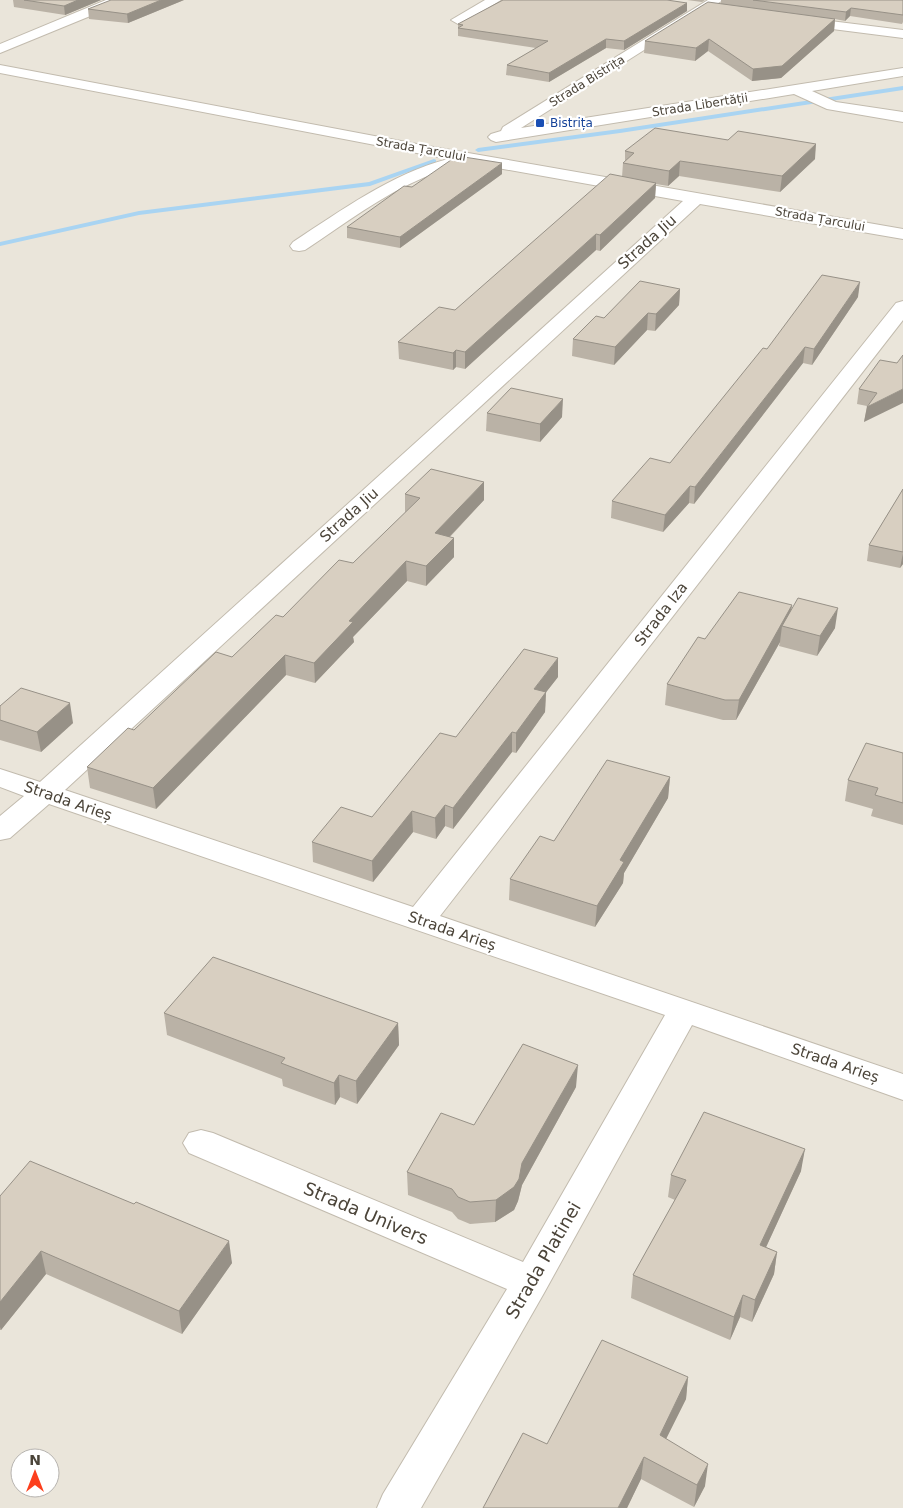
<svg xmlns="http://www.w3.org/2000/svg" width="903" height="1508" viewBox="0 0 903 1508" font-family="'DejaVu Sans',sans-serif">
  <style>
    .residential { fill: #eae5da; fill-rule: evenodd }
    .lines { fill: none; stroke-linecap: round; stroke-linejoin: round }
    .stream { fill: #a9d4f2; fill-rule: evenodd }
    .minor-casing { stroke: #c2bbae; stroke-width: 2 }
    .minor { fill: #fff; fill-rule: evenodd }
    .wall { fill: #bab2a6 }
    .shaded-wall { fill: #979187 }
    .building { fill: #d8cfc1; stroke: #979187 }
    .transit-dot { fill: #1a4fb4; stroke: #fff; stroke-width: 2 }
    .labels { text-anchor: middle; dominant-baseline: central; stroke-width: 4.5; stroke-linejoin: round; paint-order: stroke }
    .far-street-label { font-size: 12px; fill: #4b4439; stroke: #fff }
    .far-transit-label { font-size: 12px; fill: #164399; stroke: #fff; text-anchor: start }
    .street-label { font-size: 15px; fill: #4b4439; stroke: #fff }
    .near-street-label { font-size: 18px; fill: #4b4439; stroke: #fff }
  </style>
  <rect width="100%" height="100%" fill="#f6f3ec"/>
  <path class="residential" d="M0,0H903V1508H0ZM20,1458H50V1488H20Z"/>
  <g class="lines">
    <g class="stream">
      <polygon points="903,86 903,90 620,133 478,152 475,150 478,148 620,129"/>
      <polygon points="434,159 436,160 436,162 370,186 139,215 0,246 0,242 139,211 369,182"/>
    </g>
    <defs>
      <g id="minor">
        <polygon points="106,0 123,0 122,3 0,53 0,44"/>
        <polygon points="485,0 501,0 463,23 458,24 451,20"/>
        <polygon points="708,0 723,0 521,128 903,68 903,76 812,91 836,102 903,112 903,122 827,109 794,94 496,142 491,140 488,137 491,134 501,131 503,127"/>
        <polygon points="798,17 903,30 903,38 793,24 791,21"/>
        <path d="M0,65L422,145L903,229V239L700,204L65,790L413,907L896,303L903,301V320L440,916L903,1074V1100L692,1025L544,1293L421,1508H377L383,1494L507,1289L189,1153L183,1143L189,1133L201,1130L213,1133L523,1262L665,1015L49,804L10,838L0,840V816L24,796L0,787V769L40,782L683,201L470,163C455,168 440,171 425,177C382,195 344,224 305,250L299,251L293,250L290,246L293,242C342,210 391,174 448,159L0,73Z"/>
      </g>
    </defs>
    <use href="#minor" class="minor-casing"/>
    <use href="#minor" class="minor"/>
  </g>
  <g class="wall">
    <polygon points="12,0 101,0 65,15 14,7 13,0"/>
    <polygon points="184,0 128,23 89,19 88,9"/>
    <polygon points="687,0 705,0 702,2"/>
    <polygon points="721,0 903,0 903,22 902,24 850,16 845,21 835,19 834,31 781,78 752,81 708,51 695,61 644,53 645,41 721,4"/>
    <polygon points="687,11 624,50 606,48 549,82 506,75 507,65 536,48 458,36 458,24"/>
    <polygon points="625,151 815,159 780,192 679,176 668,186 656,184 655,198 600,251 596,250 465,369 456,367 453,370 399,359 398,342 455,310 622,177 623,163 625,161"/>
    <polygon points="502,174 400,248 347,238 347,227 412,187"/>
    <polygon points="680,289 679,305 655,331 647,330 614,365 572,356 573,339 604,318"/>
    <polygon points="858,297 812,365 803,363 694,504 689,503 663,532 611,518 612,501 670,463 767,349"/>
    <polygon points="897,363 864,422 867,406 857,404 859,389"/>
    <polygon points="487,413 562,417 540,442 486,431"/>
    <polygon points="903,489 903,564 900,568 867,561 869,545"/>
    <polygon points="405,494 484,500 450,537 454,557 426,586 407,581 353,637 354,642 315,683 286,675 156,809 90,788 87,767 134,730 232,657 283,617 353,563 405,513"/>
    <polygon points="792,605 791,610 835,628 817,656 779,646 780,642 736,720 723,720 665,705 667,684 705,639"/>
    <polygon points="558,677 546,692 545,712 516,753 512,752 453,829 445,826 436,839 413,832 373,882 313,862 312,842 372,817 456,737"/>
    <polygon points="0,706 73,723 41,752 0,740"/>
    <polygon points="903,753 903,825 871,816 873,809 845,801 848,780"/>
    <polygon points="670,777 668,798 624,873 623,883 595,927 509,900 510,879 554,841"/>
    <polygon points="164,1013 398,1023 399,1045 357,1104 340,1097 335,1105 283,1086 282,1079 167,1035"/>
    <polygon points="576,1087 522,1185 518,1201 514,1210 495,1222 470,1224 458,1219 452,1212 408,1195 407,1172 474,1125"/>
    <polygon points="801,1171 766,1247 777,1252 774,1274 752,1322 740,1317 730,1340 631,1298 633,1275 675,1200 668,1197 671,1175"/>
    <polygon points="0,1196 232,1263 182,1334 46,1274 1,1330 0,1330"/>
    <polygon points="688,1377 686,1399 666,1439 705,1486 694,1507 641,1479 627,1508 483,1508 547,1444"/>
  </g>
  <g class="shaded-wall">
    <polygon points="78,0 101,0 65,15 64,6"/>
    <polygon points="161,0 184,0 128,23 127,14"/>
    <polygon points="687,3 687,11 624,50 624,41"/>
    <polygon points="851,8 850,16 845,21 846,12"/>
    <polygon points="835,19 834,31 781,78 752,81 753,69"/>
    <polygon points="606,39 606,48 549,82 549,73"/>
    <polygon points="709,39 708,51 695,61 696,48"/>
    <polygon points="816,144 815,159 780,192 782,176"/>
    <polygon points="680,161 679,176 668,186 669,171"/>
    <polygon points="502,163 502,174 400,248 400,237"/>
    <polygon points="656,183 655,198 600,251 600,235"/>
    <polygon points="596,234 596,250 465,369 465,352"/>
    <polygon points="860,282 858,297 812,365 814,349"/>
    <polygon points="680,289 679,305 655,331 656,314"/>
    <polygon points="648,313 647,330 614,365 615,347"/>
    <polygon points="805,347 803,363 694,504 695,487"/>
    <polygon points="456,350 456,367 453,370 453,353"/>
    <polygon points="903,389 903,403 864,422 867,407"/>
    <polygon points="563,399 562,417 540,442 540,424"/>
    <polygon points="484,482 484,500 435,552 435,533"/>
    <polygon points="690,486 689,503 663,532 665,515"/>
    <polygon points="454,538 454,557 426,586 426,566"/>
    <polygon points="903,553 903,564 900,568"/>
    <polygon points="406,561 407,581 353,637 354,642 315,683 314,663 349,621"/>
    <polygon points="792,605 789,625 782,626 780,642 736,720 739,700"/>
    <polygon points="838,608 835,628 817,656 820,636"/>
    <polygon points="285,655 286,675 156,809 153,788"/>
    <polygon points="558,658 558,677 533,709 534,689"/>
    <polygon points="546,692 545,712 516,753 516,733"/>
    <polygon points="70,703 73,723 41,752 37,732"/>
    <polygon points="512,732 512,752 453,829 453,808"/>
    <polygon points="670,777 668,798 624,873 623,883 595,927 597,906 620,860"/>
    <polygon points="445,805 445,826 436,839 435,818"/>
    <polygon points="412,811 413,832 373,882 372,861"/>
    <polygon points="398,1023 399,1045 357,1104 356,1081"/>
    <polygon points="578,1065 576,1087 522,1185 518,1201 514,1210 495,1222 496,1200 522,1163"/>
    <polygon points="339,1075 340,1097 335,1105 334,1083"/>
    <polygon points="805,1149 801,1171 757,1267 760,1245"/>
    <polygon points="229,1241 232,1263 182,1334 179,1311"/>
    <polygon points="41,1251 46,1274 1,1330 0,1327 0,1302"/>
    <polygon points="777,1252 774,1274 752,1322 755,1300"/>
    <polygon points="743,1295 740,1317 730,1340 734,1317"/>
    <polygon points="688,1377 686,1399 657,1457 660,1435"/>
    <polygon points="644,1457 641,1479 627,1508 618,1508"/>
    <polygon points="708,1464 705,1486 694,1507 697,1485"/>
  </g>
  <g class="building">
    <polygon points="24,0 78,0 64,6"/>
    <polygon points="111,0 161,0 127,14 88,9"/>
    <polygon points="503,0 667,0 687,3 624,41 606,39 549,73 507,65 548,41 458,28 463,25 458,24"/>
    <polygon points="753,0 903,0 903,15 851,8 846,12"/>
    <polygon points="708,2 835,19 782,66 753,69 709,39 696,48 645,41"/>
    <polygon points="655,128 728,140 738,131 816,144 782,176 680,161 669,171 623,163 634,153 625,151"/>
    <polygon points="464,157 502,163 400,237 347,227 404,186 412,187 451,160"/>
    <polygon points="610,174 656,183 600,235 596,234 465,352 456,350 453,353 398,342 439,307 455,310"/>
    <polygon points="822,275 860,282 814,349 805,347 695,487 690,486 665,515 612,501 650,458 670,463 763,348 767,349"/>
    <polygon points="640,281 680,289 656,314 648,313 615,347 573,339 596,316 604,318"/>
    <polygon points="903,355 903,389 867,407 877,393 859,389 880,360 897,363"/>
    <polygon points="511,388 563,399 540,424 487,413"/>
    <polygon points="431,469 484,482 435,533 454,538 426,566 406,561 349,621 353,622 314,663 285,655 153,788 87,767 128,728 134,730 216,652 232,657 276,615 283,617 339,560 353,563 420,498 405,494"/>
    <polygon points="903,489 903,552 869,545"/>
    <polygon points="739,592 792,605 739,700 725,700 667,684 698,637 705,639"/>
    <polygon points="798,598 838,608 820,636 782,626"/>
    <polygon points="524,649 558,658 534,689 546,692 516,733 512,732 453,808 445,805 435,818 412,811 372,861 312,842 341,807 372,817 440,733 456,737"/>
    <polygon points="21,688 70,703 37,732 0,720 0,706"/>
    <polygon points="866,743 903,753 903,803 875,795 878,788 848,780"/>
    <polygon points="607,760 670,777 620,860 624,862 597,906 510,879 540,836 554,841"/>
    <polygon points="213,957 398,1023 356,1081 339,1075 334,1083 281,1063 285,1058 164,1013"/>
    <polygon points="523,1044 578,1065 522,1163 519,1179 514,1187 496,1200 470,1202 458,1197 452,1189 407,1172 441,1113 474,1125"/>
    <polygon points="704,1112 805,1149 760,1245 777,1252 755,1300 743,1295 734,1317 633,1275 686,1180 671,1175"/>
    <polygon points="30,1161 134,1204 136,1202 229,1241 179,1311 41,1251 0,1302 0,1196"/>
    <polygon points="602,1340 688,1377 660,1435 708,1464 697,1485 644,1457 618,1508 483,1508 523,1433 547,1444"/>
  </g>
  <rect class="transit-dot" x="535" y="118" width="10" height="10" rx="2.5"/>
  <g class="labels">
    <g class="far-street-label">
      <text transform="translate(587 81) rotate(-32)">Strada Bistrița</text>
      <text transform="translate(700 105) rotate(-9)">Strada Libertății</text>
      <text transform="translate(421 149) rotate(10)">Strada Țarcului</text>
      <text transform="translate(820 219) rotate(10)">Strada Țarcului</text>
    </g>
    <g class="far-transit-label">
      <text x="550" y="123">Bistrița</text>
    </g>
    <g class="street-label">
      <text transform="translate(647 242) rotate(-42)">Strada Jiu</text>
      <text transform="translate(349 515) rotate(-42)">Strada Jiu</text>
      <text transform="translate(661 614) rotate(-52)">Strada Iza</text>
      <text transform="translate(68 801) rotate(19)">Strada Arieș</text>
      <text transform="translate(452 931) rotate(19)">Strada Arieș</text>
      <text transform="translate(835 1063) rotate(19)">Strada Arieș</text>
    </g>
    <g class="near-street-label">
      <text transform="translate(366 1213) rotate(23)">Strada Univers</text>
      <text transform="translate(543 1260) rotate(-60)">Strada Platinei</text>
    </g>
  </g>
  <g transform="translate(35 1473)"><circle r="24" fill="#ffffff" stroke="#b7b4b0"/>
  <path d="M0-4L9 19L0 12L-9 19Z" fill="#fc3f1d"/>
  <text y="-8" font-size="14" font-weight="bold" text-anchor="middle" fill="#4b4439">N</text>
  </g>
</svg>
